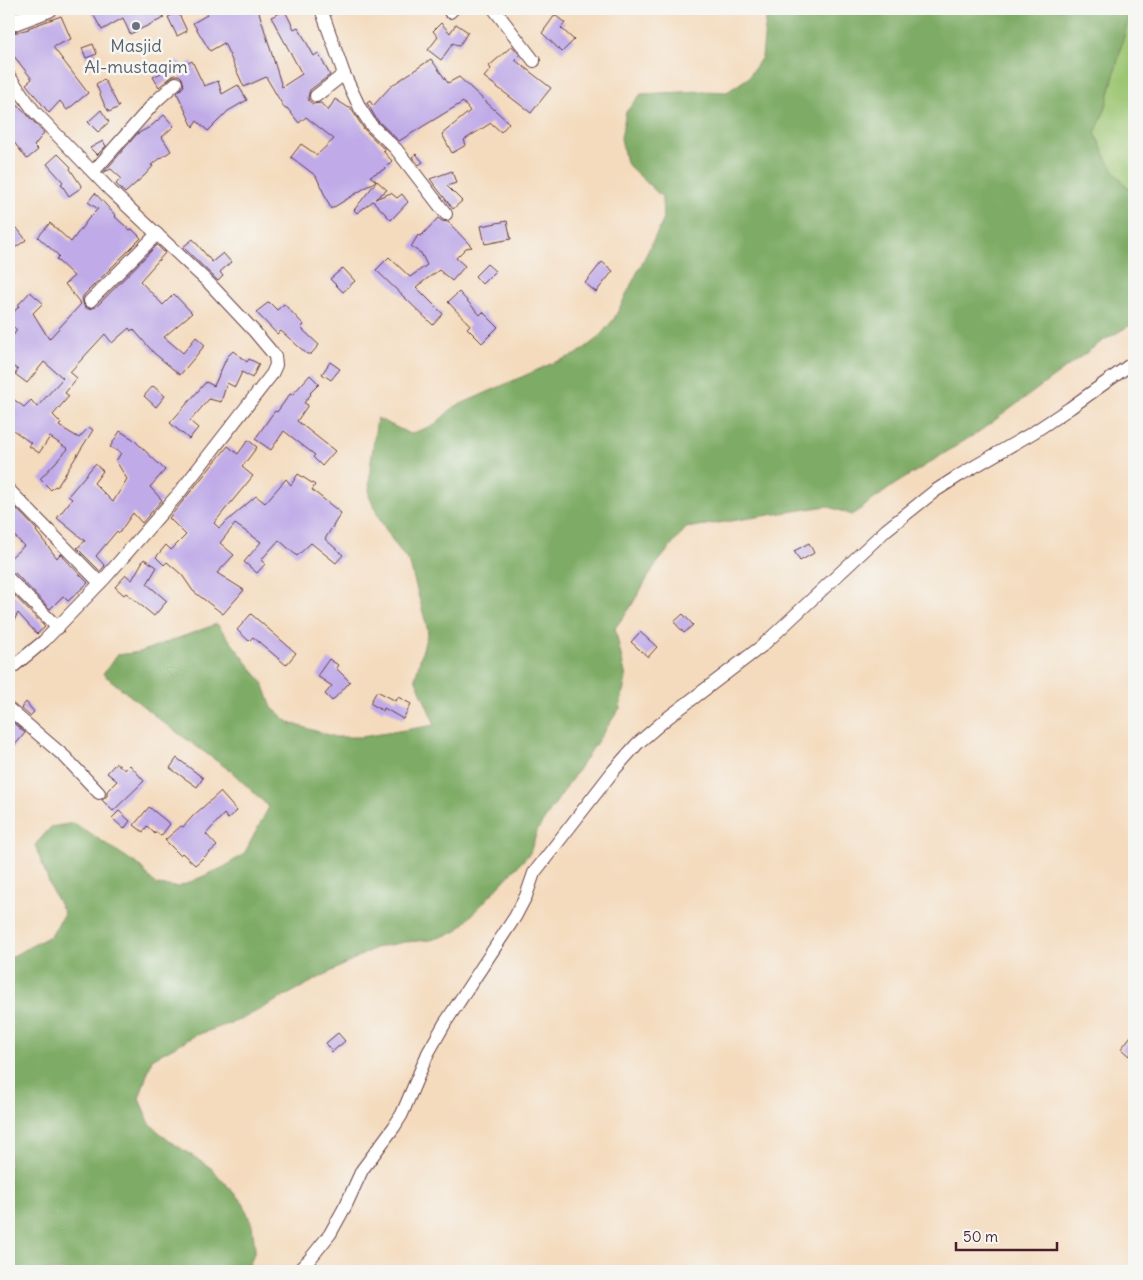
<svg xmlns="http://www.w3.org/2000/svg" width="1143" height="1280" viewBox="0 0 1143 1280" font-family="Delius,sans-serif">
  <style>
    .green { fill: #9dc673; stroke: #74724f }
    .forest { fill: #7eab65; stroke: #646548 }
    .building { fill: #c0abe8 }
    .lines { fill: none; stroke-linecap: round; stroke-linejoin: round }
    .minor-casing { stroke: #643b41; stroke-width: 14 }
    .tertiary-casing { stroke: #643b41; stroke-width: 18 }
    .minor { stroke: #fff; stroke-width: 12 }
    .tertiary { stroke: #fff; stroke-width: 16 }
    .worship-dot { fill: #6b7280; stroke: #f6f6f2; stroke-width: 2 }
    .labels { text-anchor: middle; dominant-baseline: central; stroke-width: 5; stroke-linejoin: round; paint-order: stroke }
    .worship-label { font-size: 18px; fill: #5b616d; stroke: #f6f6f2 }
  </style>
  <rect width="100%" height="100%" fill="#f6f6f2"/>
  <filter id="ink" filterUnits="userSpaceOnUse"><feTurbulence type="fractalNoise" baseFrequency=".02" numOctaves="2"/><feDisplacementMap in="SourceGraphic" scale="10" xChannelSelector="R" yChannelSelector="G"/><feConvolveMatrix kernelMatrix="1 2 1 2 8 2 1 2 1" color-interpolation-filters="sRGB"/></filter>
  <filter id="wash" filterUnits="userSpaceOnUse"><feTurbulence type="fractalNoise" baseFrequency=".0096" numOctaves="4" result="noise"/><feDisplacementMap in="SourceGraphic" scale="20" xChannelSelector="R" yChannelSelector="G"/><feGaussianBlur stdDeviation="1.12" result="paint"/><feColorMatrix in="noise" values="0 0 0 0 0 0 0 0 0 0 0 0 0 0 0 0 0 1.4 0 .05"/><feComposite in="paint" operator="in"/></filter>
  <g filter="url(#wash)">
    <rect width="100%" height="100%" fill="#f4dbbe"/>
    <polygon class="green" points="1118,9 1134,9 1134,215 1073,155"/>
    <path class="forest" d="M767,9H1131L1105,110L1095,133C1105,156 1114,177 1134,193V323L1101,342L980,431L894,485L852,515L827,506L686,528L654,567L630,608L615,628L626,678L620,708L538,829L530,853L456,932L431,940L405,942L375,948L242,1019L194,1036L152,1059L139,1099L150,1124L168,1140L211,1168L243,1203L252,1225L255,1249L248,1271H9V958L52,935L64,913L52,891L35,845L51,827L74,823L140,866L156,885L179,887L224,867L244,854L269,807L232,772L164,723L103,674L117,655L140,652L217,624L263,683L272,708L290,723L335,737H362L435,725L415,678L428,631L410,564L393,541L380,520L369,496L370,469L377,418L410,434L434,425L454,407L553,363L577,354L598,338L614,319L663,221L662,197L626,163L621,138L626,112L641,94L703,91L727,92L748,78L762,57Z"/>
    <g id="blocks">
      <g class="building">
        <polygon points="90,9 159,9 164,18 130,34 123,18 102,30"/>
        <polygon points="205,9 258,9 282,87 302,74 271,17 285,11 294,29 298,27 314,56 318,53 330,75 310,90 308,97 309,101 313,104 321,103 328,111 335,99 349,108 350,107 364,129 385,150 383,151 392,161 383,170 370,176 376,181 331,209 316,176 291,157 301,144 317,155 334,139 306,117 299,123 287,108 285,109 266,77 244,87 224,43 210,51 193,23 207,15"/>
        <polygon points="178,12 187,31 177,36 168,17"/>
        <polygon points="555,15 565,23 561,28 574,40 562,52 542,33"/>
        <polygon points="61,16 71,39 53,47 88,93 67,110 60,101 49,113 26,84 32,79 9,50 9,34 29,29 28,28"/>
        <polygon points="441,23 450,33 456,24 468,32 459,46 453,43 441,60 428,50 438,37 433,31"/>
        <polygon points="93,44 97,54 86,58 82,48"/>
        <polygon points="512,46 520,55 515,60 551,88 531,113 484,77 491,69 489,66"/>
        <polygon points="431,59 448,83 459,77 509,123 501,132 491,123 464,140 466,145 452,153 442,134 470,111 463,102 399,141 377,120 367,103 370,101 373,106 391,86"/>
        <polygon points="178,61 183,66 192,61 204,86 218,81 222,94 238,85 247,100 228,111 208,131 197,121 193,127 177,93 184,86 182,78 179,75 174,75 159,87 153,77 168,69"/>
        <polygon points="104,79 119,107 109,112 104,104 96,84"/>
        <polygon points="9,98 23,110 44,133 34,146 38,150 27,159 9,136"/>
        <polygon points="101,110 109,122 98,132 88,122"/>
        <polygon points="164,115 174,126 162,137 171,151 151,165 153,166 145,175 125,193 116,184 121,178 111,169 104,172 137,134 150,127"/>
        <polygon points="103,141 106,146 97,155 90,148"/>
        <polygon points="58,154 71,167 70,169 82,187 69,196 61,184 63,182 47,164"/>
        <polygon points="416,154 423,162 419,165 412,157"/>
        <polygon points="452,171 456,183 447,186 462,201 453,209 430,179"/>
        <polygon points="377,181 387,190 375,199 391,193 397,198 402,194 408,202 391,220 373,201 357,213 354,210"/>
        <polygon points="95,193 116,216 115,217 130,230 132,229 141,238 84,295 82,299 84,306 88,309 96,307 157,245 165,253 140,281 163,305 174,294 192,313 164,337 183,353 196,337 205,345 180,375 154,353 133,329 131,331 129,328 112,343 105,334 70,372 77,378 65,393 69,396 53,415 61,423 59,426 79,438 89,427 93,430 57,487 55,486 51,490 40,479 68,449 50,437 39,453 29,446 31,443 9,427 9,396 24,407 31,400 37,407 63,378 44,362 27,383 15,374 18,370 9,363 9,341 17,330 9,323 9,318 19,306 18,305 30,292 43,303 33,313 49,339 81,304 65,284 74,276 56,259 59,256 38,237 50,223 71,242 89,218 98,209 88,202"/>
        <polygon points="438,218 442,221 448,222 472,247 466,248 456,258 465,266 452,281 439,270 416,287 443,314 433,325 376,270 389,257 410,277 427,265 421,253 411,247 418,235 421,236"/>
        <polygon points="507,221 511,239 485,244 481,226"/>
        <polygon points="17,228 26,240 9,252 9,234"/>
        <polygon points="193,239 212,262 223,253 231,262 220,272 223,276 218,281 183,247"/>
        <polygon points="602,262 613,271 596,292 585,283"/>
        <polygon points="487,264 495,271 482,284 475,276"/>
        <polygon points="343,268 355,281 343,292 330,279"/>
        <polygon points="459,292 480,315 483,312 498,327 482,343 467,328 470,325 448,302"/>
        <polygon points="269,302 277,310 284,304 304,325 301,328 319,345 311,354 307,354 281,331 277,334 256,312"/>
        <polygon points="233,351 247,362 249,359 259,364 252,378 242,372 235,387 227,383 221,402 209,399 190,421 198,428 189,439 170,423 206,382 214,386 227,357"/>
        <polygon points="330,362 340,369 331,380 322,374"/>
        <polygon points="310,375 319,384 310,393 311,394 304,403 308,405 297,421 335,451 322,466 313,457 315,455 284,431 271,450 255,439 271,416 275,411 277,412 290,394 292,395"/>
        <polygon points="153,386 165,396 156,407 144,396"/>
        <polygon points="120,431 133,439 165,470 150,487 162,500 142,523 133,513 119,533 117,531 96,556 105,566 100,571 77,548 85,541 57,518 72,499 68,496 95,464 103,471 94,483 113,502 127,479 116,461 121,453 110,447"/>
        <polygon points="248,440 257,447 242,467 253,476 214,523 219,528 256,496 265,503 286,479 291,485 298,474 315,485 312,490 341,513 325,539 343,555 336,563 311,543 297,556 279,540 261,560 265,564 257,573 244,562 261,542 235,524 220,543 234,555 217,573 244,590 223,614 193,591 182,575 167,562 164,565 156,557 166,545 171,550 186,535 169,518 228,446 238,454"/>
        <polygon points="14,506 37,530 36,531 57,558 60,554 88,583 68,601 63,596 50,609 15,573 9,571 9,559 24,546 9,530 9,512"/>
        <polygon points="809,543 814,553 800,561 794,551"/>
        <polygon points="144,559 157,567 147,584 167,601 154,616 126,593 124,595 115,587 126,575 132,580"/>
        <polygon points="9,590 45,627 37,634 18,613 9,629"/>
        <polygon points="251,614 296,653 286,665 253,637 249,641 237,630"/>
        <polygon points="683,614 693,625 684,633 674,622"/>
        <polygon points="640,632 657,647 648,657 631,642"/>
        <polygon points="329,659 338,665 336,668 350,682 332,701 325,694 332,686 317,676"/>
        <polygon points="377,691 396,701 398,697 411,704 403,719 384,708 383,711 370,703"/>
        <polygon points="26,702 34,712 30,716 21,708"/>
        <polygon points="9,719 25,733 9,752"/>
        <polygon points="177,758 203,778 197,787 170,768"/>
        <polygon points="116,763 125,770 130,765 144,781 113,811 102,800 107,796 107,791 117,781 107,773"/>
        <polygon points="220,792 237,811 228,819 224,814 206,834 217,846 195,865 182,853 180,855 165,840 181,826 183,827 194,815"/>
        <polygon points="149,807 170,824 161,836 156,832 155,834 147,826 143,832 134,825"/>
        <polygon points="119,811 130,821 124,829 112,818"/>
        <polygon points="1134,1032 1134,1049 1129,1056 1121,1049"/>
        <polygon points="338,1033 345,1041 332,1052 326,1043"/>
      </g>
    </g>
  </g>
  <g filter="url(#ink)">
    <use href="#blocks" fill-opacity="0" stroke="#643b41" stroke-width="1"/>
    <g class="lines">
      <defs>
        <g id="minor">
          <polyline points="321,9 344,74 360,108 371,125 396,149 446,214"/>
          <polyline points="494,9 534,61"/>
          <polyline points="450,12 453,9"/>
          <polyline points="9,76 34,111 111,191 209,283 254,331 275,356 276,365 272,374 180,492 105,578 44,641 9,670"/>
          <polyline points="316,96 344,74"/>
          <polyline points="94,171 156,101 176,83"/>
          <polyline points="90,301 157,234"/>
          <polyline points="9,490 100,583"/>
          <polyline points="9,579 58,628"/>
          <polyline points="9,709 65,757 99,793"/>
          <polyline points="298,1271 310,1259 330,1234 346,1205 362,1170 394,1127 402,1114 428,1053 445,1023 515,917 526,896 534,873 614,770 637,744 666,719 762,646 886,530 935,491 960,475 1034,432 1070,408 1134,362"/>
        </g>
        <polyline id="tertiary" points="9,24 49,9"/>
      </defs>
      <use href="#minor" class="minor-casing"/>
      <use href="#tertiary" class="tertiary-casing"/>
      <use href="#minor" class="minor"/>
      <use href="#tertiary" class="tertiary"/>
    </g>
  </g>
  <circle class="worship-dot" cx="136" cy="26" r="5"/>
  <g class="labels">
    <g class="worship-label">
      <text x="136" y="45">Masjid<tspan x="136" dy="21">Al-mustaqim</tspan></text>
    </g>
  </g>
  <rect width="1143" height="1280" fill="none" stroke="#f6f6f2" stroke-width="30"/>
  <path d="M956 1242v8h101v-8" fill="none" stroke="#4a1f2b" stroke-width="2.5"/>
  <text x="963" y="1242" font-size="15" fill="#4a1f2b" stroke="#f6f6f2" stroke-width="4" paint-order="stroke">50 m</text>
</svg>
